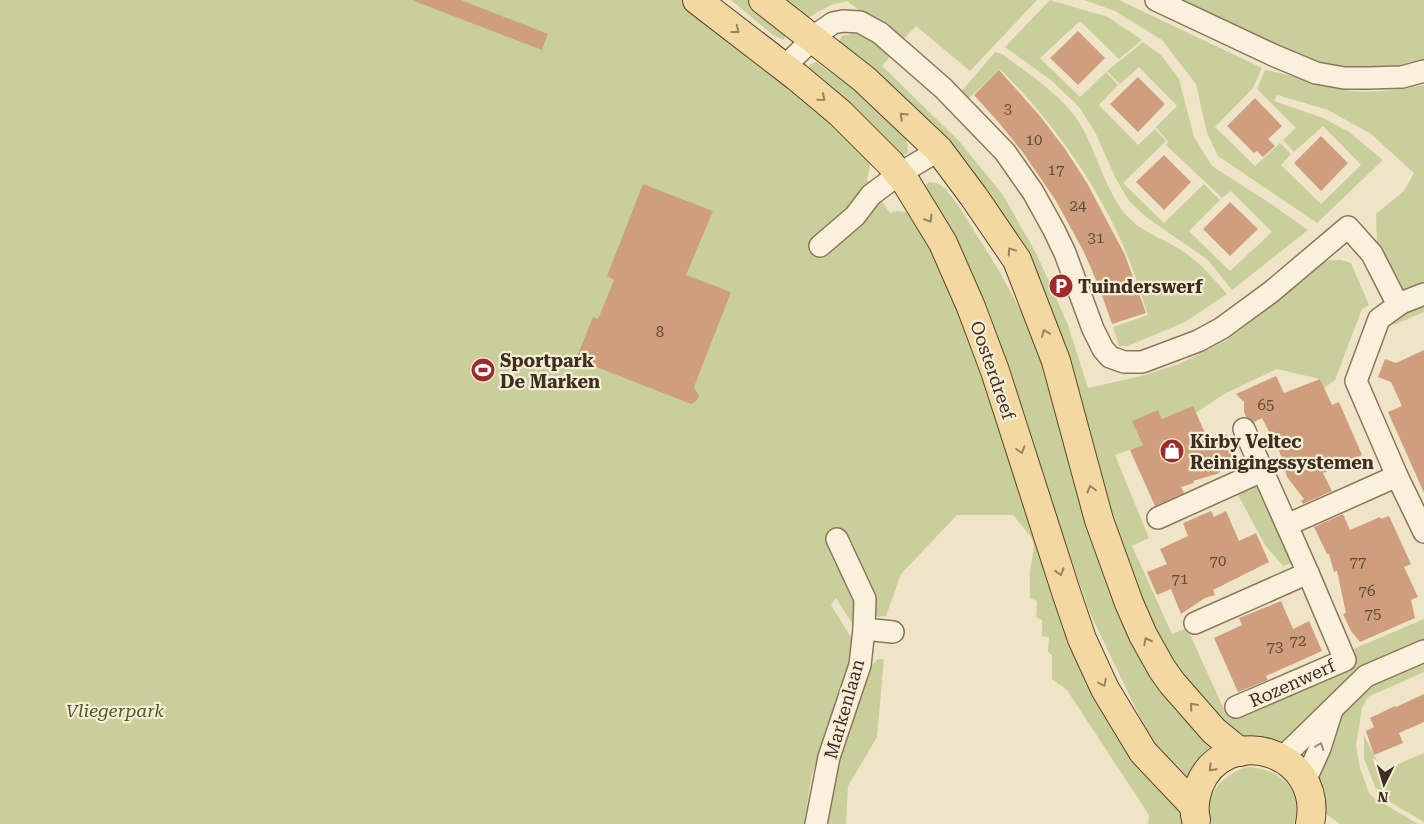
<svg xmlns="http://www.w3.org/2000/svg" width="1424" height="824" viewBox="0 0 1424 824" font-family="'Roboto Serif',serif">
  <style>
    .green { fill: #c9cf9b }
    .building { fill: #cf9f7d }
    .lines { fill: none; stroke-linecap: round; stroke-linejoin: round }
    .minor-casing { stroke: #8d765c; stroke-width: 24 }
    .major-casing { stroke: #5b4430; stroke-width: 30 }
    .minor { stroke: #faf1dc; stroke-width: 21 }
    .major { stroke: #f3d9a0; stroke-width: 28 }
    .oneway { stroke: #988460 }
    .oneway2 { stroke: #9c907e }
    .labels { text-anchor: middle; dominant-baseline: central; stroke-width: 4.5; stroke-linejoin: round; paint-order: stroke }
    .number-label { font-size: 15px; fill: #624a37 }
    .poi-label { font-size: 18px; font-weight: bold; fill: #3d2e20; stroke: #f7eed8; text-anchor: start }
    .street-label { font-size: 18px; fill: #3d2e20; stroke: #f7eed8 }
    .park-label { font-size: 18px; font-style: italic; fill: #4d5a26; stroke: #f7eed8 }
  </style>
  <rect width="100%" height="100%" fill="#f0e4c8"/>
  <g class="green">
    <polygon points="0,0 683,0 838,124 867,157 870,166 867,180 890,213 897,211 912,213 970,318 1045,560 1178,797 1186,824 1148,824 1149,815 1067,690 1052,679 1052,655 1048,652 1049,637 1042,636 1042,620 1036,617 1037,601 1030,598 1030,572 1034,546 1031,537 1013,515 957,515 901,574 886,616 875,617 873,593 858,585 855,628 836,598 831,605 857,647 825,731 811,779 804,824 0,824"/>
    <polygon points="731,0 747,0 783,30 785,35 784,40 773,35"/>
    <polygon points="776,0 1037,0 970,71 916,26 901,42 847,1 831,5 802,21"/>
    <polygon points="1050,0 1108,17 1142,40 1119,59 1080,21 1040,58 1080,97 1106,72 1118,85 1099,105 1138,145 1155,129 1166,141 1123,183 1164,223 1204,184 1220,200 1189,231 1230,271 1272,232 1231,191 1222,198 1166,145 1168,142 1156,127 1177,106 1139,67 1120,84 1107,71 1143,42 1162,56 1179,79 1194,137 1212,166 1271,204 1308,230 1232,290 1208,260 1146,217 1129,201 1115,177 1096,134 1080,108 1052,81 1005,47"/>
    <path d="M1084,0H1119L1262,68L1253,88L1215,127L1255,166L1280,143L1291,154L1281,165L1321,204L1361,165L1323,126L1294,152L1283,140L1296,128L1257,89L1265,70C1292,74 1317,86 1343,90C1370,94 1398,90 1424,85V288L1402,297L1377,242L1376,214L1404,191L1414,173L1371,134L1328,110L1277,95L1274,101L1323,118L1349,132L1383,160L1317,223L1218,156L1207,133L1196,84L1162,40L1115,11Z"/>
    <polygon points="1176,0 1424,0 1424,65 1344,78"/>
    <polygon points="857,33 869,38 892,54 882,66 958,140 1003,195 1037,255 1068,325 1088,388 1141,376 1179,364 1227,340 1259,316 1316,266 1329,260 1341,260 1351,263 1369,305 1362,309 1335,380 1324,388 1320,379 1277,369 1226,393 1197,412 1156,431 1143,445 1115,455 1149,538 1132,546 1172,634 1187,628 1227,716 1345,663 1351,650 1424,619 1424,642 1286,747 1230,741 1162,648 1120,545 1059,328 1000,211 975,177 837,45 842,36"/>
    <path d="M995,52L1002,54C1029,74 1067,98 1083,129C1097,155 1108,196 1128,217C1144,234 1168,240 1187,254C1202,265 1214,279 1227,294L1185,322L1128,346H1119L1113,327L1148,315C1139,288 1131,262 1119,236C1090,174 1048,117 1000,69L968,99L961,92Z"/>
    <polygon points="816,62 867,99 907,138 908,153 898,157 810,72 809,65"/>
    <polygon points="929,182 937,183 945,188 960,208 998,269 1029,326 1181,706 1216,753 1189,785 1163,758 1146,730 1090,613 1053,508 1025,415 987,306 933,200 924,187"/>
    <polygon points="1424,302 1424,312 1394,325 1391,320"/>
    <polygon points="1259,485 1292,563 1283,566 1265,545 1238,495"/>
    <polygon points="878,659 884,659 877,737 848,786 846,824 827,824 832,787 846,732 868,669"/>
    <polygon points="1424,660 1424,672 1368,697 1362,708 1356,746 1360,768 1369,793 1374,798 1418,824 1340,824 1325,813 1315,775 1348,698 1371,683"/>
    <polygon points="1364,735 1382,771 1424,753 1424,822 1378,795 1364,758"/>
    <path d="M1247,767C1279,768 1305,790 1294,824H1212C1201,796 1222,775 1247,767Z"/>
  </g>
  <g class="building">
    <polygon points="414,0 461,0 548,34 542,50 414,1"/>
    <polygon points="1078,31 1105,58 1078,85 1050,58"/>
    <polygon points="999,70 1040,116 1065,149 1087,183 1125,255 1146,313 1112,324 1099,287 1084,252 1056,201 1024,154 1000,124 974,95"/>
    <polygon points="1138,77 1165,104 1138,132 1110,104"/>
    <polygon points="1255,98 1282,126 1268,139 1275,146 1263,157 1257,151 1254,153 1227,126"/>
    <polygon points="1321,136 1348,163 1321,191 1294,163"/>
    <polygon points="1164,155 1191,182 1164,210 1136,182"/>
    <polygon points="643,184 713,211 686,275 731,292 694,387 699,396 696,401 691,404 576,359 593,317 598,319 614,280 607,276"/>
    <polygon points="1230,202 1258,229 1230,256 1203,229"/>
    <polygon points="1424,350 1424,493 1388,412 1402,406 1391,382 1378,377 1385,359 1396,363"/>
    <polygon points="1276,376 1284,393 1320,379 1332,405 1339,402 1362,455 1323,473 1332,491 1303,504 1301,501 1304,499 1287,477 1280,453 1262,418 1254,422 1246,417 1244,411 1244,402 1236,394"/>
    <polygon points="1193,406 1209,442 1226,434 1239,464 1230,465 1217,474 1193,481 1194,483 1181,487 1184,493 1155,506 1130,450 1143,445 1132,421 1158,410 1162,419"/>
    <polygon points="1211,511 1214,517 1226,511 1239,541 1256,533 1269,562 1213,590 1215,595 1205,598 1181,614 1171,589 1157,595 1147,572 1167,564 1160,549 1188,536 1183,523"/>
    <polygon points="1343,514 1350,530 1380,517 1381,519 1389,516 1411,564 1404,567 1418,597 1411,600 1415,618 1360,642 1351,631 1343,614 1346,613 1337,571 1334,572 1329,554 1327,554 1314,527"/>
    <polygon points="1281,601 1293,629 1309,621 1322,651 1266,676 1268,680 1238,692 1214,638 1242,625 1239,618"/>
    <polygon points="1424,694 1424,722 1399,733 1403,743 1374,755 1366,731 1374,727 1370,718 1395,706 1396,707"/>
  </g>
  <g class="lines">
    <defs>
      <g id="minor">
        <polyline points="1156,0 1273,55 1316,73 1344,78 1369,78 1402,77 1424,71"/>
        <polyline points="784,67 820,32 833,23 843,21 860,22 880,33 943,88 1005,152 1033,192 1054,230 1065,253 1093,329 1103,349 1110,357 1124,362 1142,362 1198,341 1222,328 1271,292 1348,227 1372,254 1398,305"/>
        <polyline points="820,246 855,216 871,195 899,174 939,150"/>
        <polyline points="1424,294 1401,303 1379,319 1356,381 1397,476 1424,532"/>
        <polyline points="1158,518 1262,471"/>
        <polyline points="1287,525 1397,476"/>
        <polyline points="1195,623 1308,573"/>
        <polyline points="864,629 893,632"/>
        <polyline points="1236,707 1345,660 1308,573 1244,429"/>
        <polyline points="1282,758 1366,676 1424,651"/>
        <polyline points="1305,781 1320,748 1332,710"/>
        <polyline points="816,824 829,757 860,665 864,629 865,599 837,539"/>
      </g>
      <g id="major">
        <polyline points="697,0 797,77 840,113 890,163 907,184 943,243 971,307 995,371 1066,592 1082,639 1105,689 1143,752 1194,806"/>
        <polyline points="763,0 864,79 939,150 974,197 1017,260 1056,361 1099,520 1129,603 1143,635 1162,669 1172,683 1214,731 1240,752"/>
        <path d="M1196,820C1193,808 1195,797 1199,786C1224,722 1325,750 1310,824"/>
      </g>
    </defs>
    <use href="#minor" class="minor-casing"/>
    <use href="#major" class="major-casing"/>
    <use href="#minor" class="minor"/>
    <use href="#major" class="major"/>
  </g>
  <defs><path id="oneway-chevron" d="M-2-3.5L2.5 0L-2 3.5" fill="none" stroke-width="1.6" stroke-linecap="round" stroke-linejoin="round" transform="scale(1.25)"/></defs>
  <g class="oneway">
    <use href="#oneway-chevron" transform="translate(736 30) rotate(38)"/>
    <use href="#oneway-chevron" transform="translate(822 98) rotate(40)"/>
    <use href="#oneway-chevron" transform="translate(903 116) rotate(-136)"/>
    <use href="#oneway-chevron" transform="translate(929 219) rotate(58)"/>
    <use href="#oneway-chevron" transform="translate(1011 251) rotate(-124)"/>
    <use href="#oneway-chevron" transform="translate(1045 333) rotate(-112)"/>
    <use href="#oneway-chevron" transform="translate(1021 450) rotate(72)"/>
    <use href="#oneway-chevron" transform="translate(1091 489) rotate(-105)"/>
    <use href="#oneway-chevron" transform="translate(1060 572) rotate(73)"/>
    <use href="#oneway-chevron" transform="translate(1147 641) rotate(-118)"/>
    <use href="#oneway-chevron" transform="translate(1103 683) rotate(64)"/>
    <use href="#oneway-chevron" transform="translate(1193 706) rotate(-131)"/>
    <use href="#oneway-chevron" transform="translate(1212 768) rotate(135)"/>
  </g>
  <use class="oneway2" href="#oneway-chevron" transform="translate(1320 746) rotate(-69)"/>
  <defs>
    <symbol id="parking-disc" viewBox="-11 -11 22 22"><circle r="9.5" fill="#9e2a2b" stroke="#f7eed8"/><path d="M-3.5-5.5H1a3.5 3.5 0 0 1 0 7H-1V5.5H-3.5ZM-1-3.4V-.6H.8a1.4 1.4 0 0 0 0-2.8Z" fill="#fff"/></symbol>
    <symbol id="stadium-disc" viewBox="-11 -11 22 22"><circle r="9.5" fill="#9e2a2b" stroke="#f7eed8"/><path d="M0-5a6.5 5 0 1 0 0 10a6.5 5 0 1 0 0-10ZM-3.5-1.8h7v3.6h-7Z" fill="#fff"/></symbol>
    <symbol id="shop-disc" viewBox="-11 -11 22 22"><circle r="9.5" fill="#9e2a2b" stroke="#f7eed8"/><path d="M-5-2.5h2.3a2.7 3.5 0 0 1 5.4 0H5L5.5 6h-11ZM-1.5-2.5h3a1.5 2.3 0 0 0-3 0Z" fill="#fff"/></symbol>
  </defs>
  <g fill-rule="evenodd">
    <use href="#parking-disc" x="1047" y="272" width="28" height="28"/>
    <use href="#stadium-disc" x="469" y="356" width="28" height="28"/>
    <use href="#shop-disc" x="1158" y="437" width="28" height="28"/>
  </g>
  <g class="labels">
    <g class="number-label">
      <text x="1008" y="109">3</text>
      <text x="1034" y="140">10</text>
      <text x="1056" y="170">17</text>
      <text x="1078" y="206">24</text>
      <text x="1096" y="238">31</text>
      <text x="660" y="332">8</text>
      <text x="1266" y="405">65</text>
      <text x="1218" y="561">70</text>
      <text x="1358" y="562">77</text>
      <text x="1180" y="579">71</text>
      <text x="1367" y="591">76</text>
      <text x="1373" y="614">75</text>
      <text x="1298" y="641">72</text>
      <text x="1275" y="647">73</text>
    </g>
    <g class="poi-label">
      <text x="1078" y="286">Tuinderswerf</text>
      <text x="500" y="360">Sportpark<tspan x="500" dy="21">De Marken</tspan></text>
      <text x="1190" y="441">Kirby Veltec<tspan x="1190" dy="21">Reinigingssystemen</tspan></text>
    </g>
    <g class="street-label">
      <text transform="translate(993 370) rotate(71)">Oosterdreef</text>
      <text transform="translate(1292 683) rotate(-24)">Rozenwerf</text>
      <text transform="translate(844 709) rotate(-74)">Markenlaan</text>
    </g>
    <g class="park-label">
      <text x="115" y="710">Vliegerpark</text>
    </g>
  </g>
  <g transform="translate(1384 784) rotate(185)" stroke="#f7eed8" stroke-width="4" paint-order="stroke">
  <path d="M0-4L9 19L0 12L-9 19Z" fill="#3d2e20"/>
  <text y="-8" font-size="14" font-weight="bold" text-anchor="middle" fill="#3d2e20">N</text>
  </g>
</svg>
